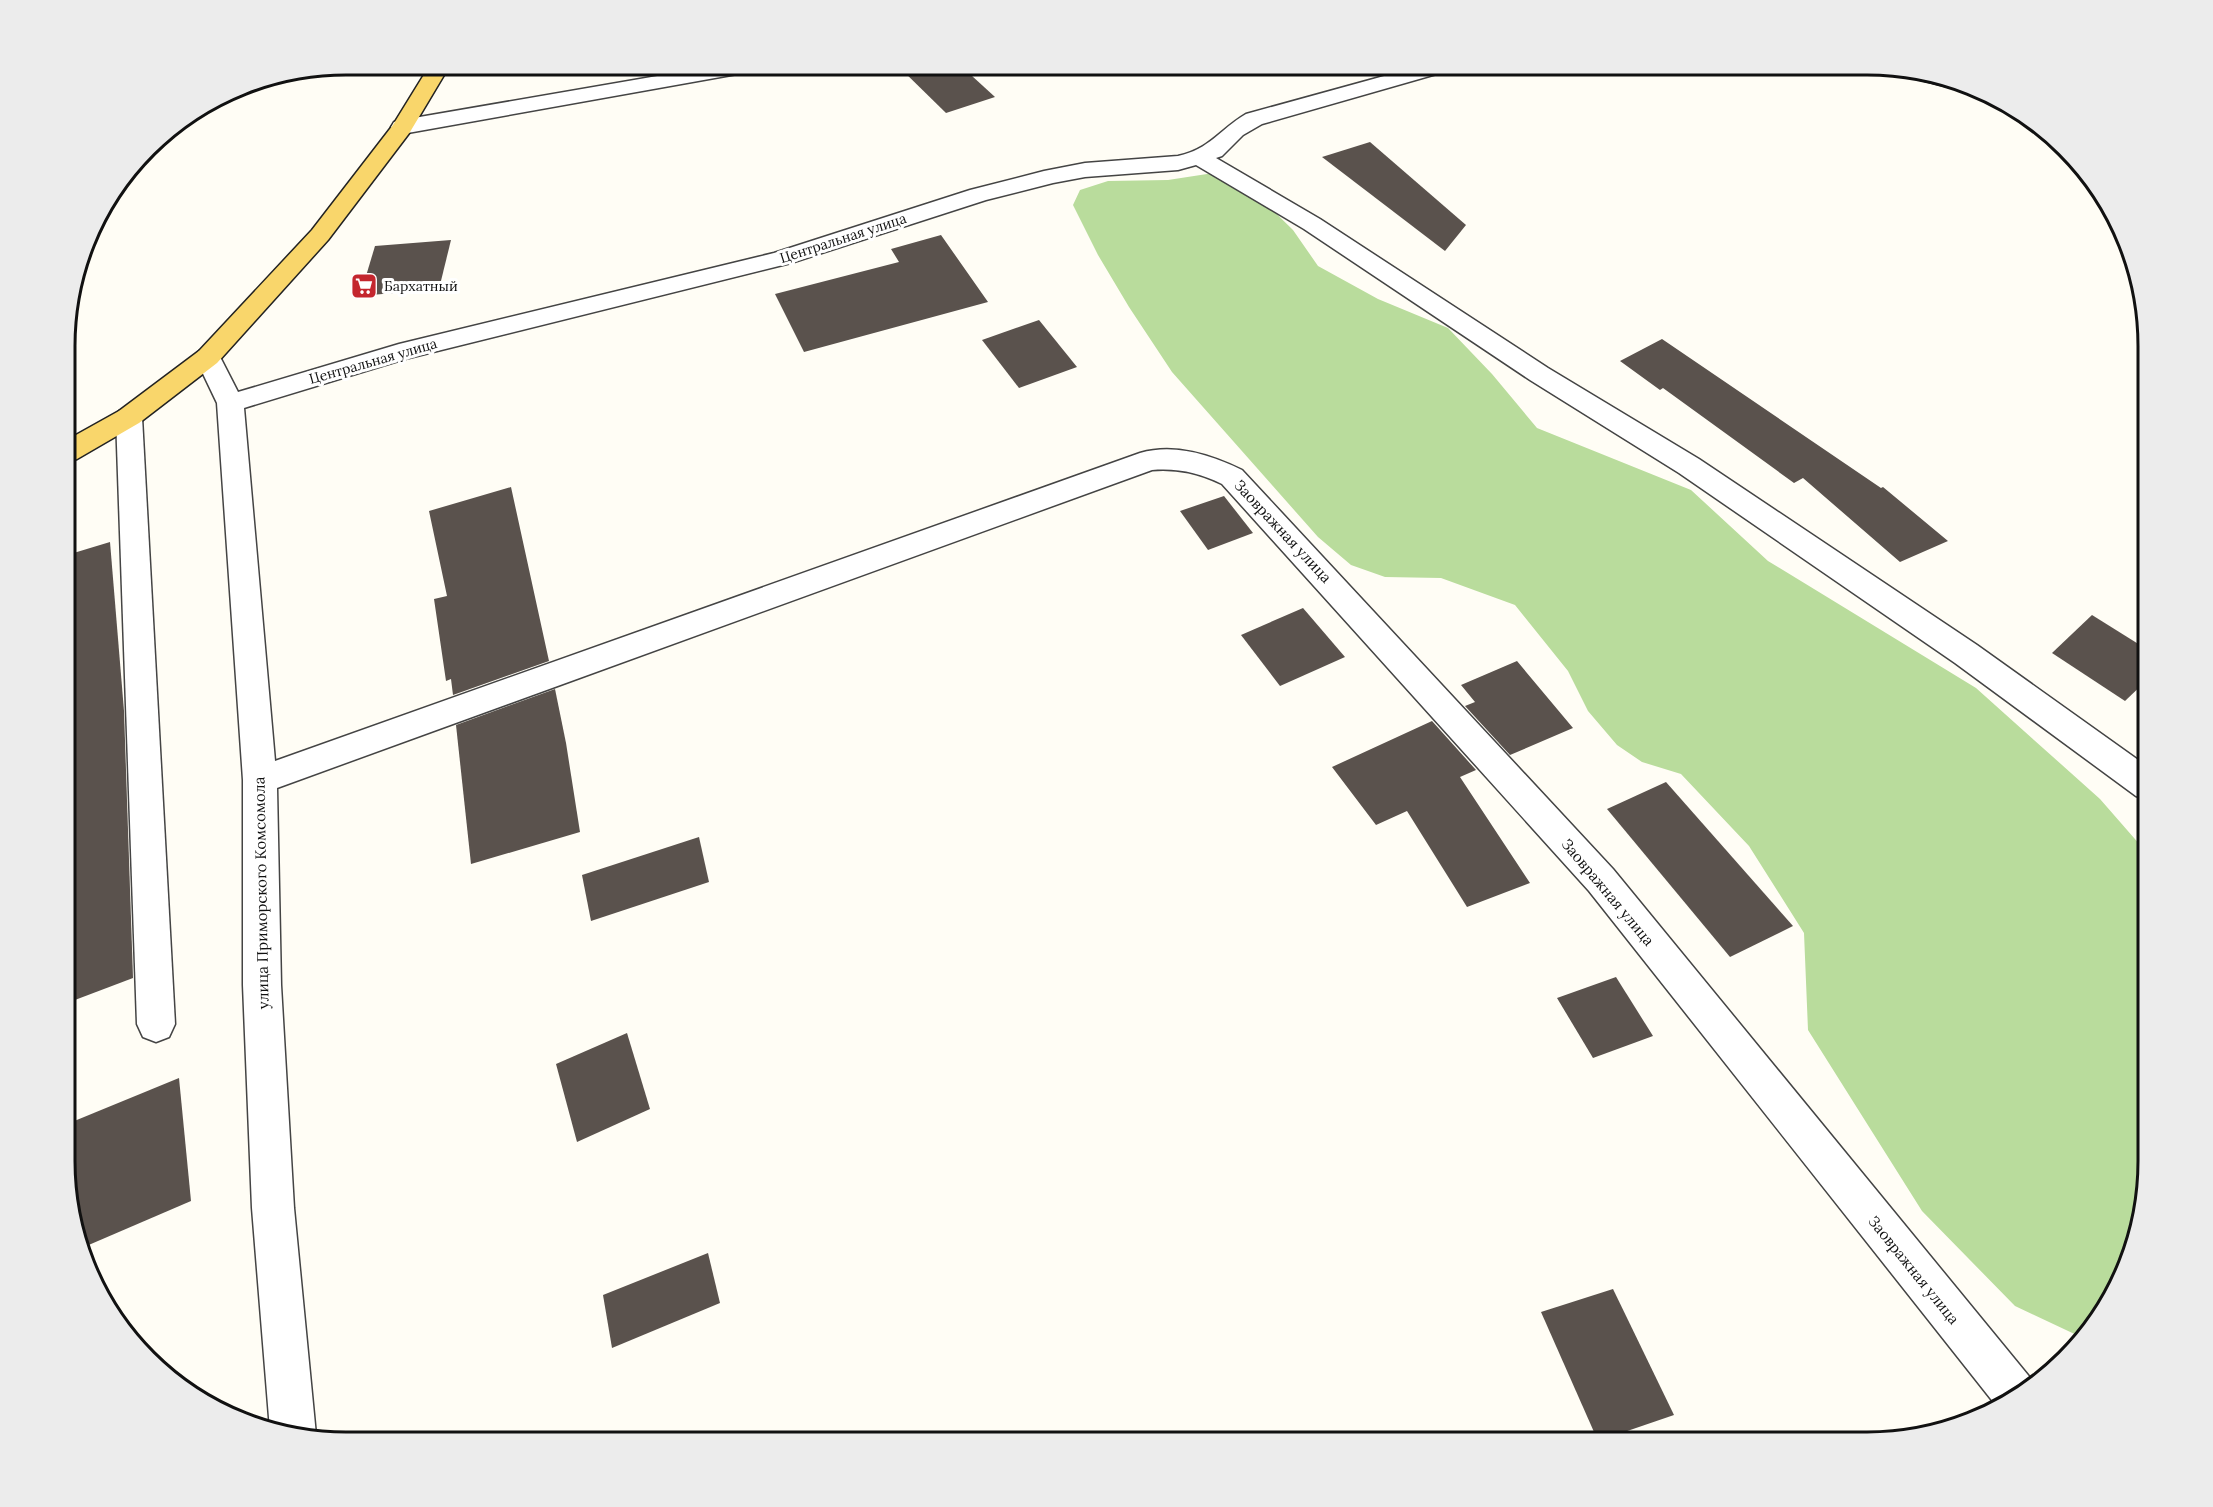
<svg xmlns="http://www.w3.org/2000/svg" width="2213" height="1507" viewBox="0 0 2213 1507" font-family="Lora,serif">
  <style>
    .forest { fill: #b9dc9c }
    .building { fill: #5a524d }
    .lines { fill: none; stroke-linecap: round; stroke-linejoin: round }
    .minor-casing { stroke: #444; stroke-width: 3 }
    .major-casing { stroke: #222; stroke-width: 3 }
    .minor { fill: #fff; fill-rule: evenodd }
    .major { fill: #f9d66b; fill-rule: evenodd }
    .labels { text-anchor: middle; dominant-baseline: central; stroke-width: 6; stroke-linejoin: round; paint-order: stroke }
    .far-street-label { font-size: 14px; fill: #111; stroke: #fff }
    .far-poi-label { font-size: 14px; fill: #111; stroke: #fff; text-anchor: start }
    .street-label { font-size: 15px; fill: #111; stroke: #fff }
    .rim { fill: none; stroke: #111; stroke-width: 3 }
  </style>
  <rect width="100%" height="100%" fill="#fffdf5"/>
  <polygon class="forest" points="1220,172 1254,192 1293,230 1318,266 1378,299 1448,328 1492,374 1537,428 1691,490 1768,561 1976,688 2100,799 2148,854 2148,1179 2133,1252 2090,1332 2083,1338 2015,1306 1922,1211 1808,1030 1804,933 1749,846 1681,774 1642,762 1617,745 1588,711 1568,671 1515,605 1441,578 1385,577 1351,565 1318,537 1172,372 1129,307 1098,255 1073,205 1080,190 1108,181 1168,180"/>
  <g class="building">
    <polygon points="897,65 960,65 995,97 946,113"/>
    <polygon points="1370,142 1466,225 1445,251 1322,157"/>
    <polygon points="941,235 988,302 804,352 775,294 899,262 891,249"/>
    <polygon points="451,240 439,289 360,296 375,246"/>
    <polygon points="1039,320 1077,367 1019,388 982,340"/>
    <polygon points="1662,339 1881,488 1883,487 1948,541 1900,562 1803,478 1794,483 1663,388 1660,390 1620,361"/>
    <polygon points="511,487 549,661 453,695 451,679 446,681 434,599 447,596 429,511"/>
    <polygon points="1224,496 1253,533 1208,550 1180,511"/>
    <polygon points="110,542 124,711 133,978 67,1003 67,555"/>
    <polygon points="1303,608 1345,657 1280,686 1241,635"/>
    <polygon points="2092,615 2148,650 2148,679 2125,701 2052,653"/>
    <polygon points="1517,661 1573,728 1510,755 1465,706 1475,702 1461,685"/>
    <polygon points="555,689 566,743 580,832 471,864 456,725"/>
    <polygon points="1432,721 1476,770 1460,777 1530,883 1467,907 1407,811 1376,825 1332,767"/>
    <polygon points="1666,782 1793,926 1730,957 1607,809"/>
    <polygon points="699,837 709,882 591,921 582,875"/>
    <polygon points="1616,977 1653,1036 1593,1058 1557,998"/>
    <polygon points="627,1033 650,1109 577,1142 556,1064"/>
    <polygon points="179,1078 191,1201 84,1247 67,1197 67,1124"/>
    <polygon points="708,1253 720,1303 612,1348 603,1295"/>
    <polygon points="1613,1289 1674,1415 1598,1441 1541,1312"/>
  </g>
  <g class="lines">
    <defs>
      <g id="minor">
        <polygon points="721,65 764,65 761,69 754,71 402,134 394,132 391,127 394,122 402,120"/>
        <path d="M1424,65H1457L1454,69L1262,124L1243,135L1222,156L1216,158L1320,219L1548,368L1699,459L1977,645L2148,767V800L2136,796L1955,663L1679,473L1530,380L1304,229L1196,165L1178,170L1085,177L1053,183L986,200L791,263L405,359L244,408L275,761L1140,453C1175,443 1211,455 1242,470L1613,869L2032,1380L1998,1408L1589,891L1222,484C1199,473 1179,468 1152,470L277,788L281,985L294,1208L316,1435L314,1439L270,1430L252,1208L243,985V780L217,403L195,357L199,351L208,349L217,351L238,392L399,344L774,253L970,190L1044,171L1085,163L1178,156C1210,149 1219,130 1246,114Z"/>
        <polygon points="129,408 139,411 142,417 175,1024 169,1037 156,1042 143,1037 137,1024 116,417 119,411"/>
      </g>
      <g id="major">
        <polygon points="430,65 450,65 410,132 328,240 217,363 139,423 77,459 67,462 67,440 119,411 199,351 312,230 393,125"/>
        <polygon points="1875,65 1958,80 1977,90 1969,92 1878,69"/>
      </g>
    </defs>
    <use href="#minor" class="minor-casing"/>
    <use href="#major" class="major-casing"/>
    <use href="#minor" class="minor"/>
    <use href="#major" class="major"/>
  </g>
  <defs>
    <symbol id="supermarket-square" viewBox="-11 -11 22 22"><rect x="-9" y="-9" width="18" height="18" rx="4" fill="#c4262e" stroke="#fff"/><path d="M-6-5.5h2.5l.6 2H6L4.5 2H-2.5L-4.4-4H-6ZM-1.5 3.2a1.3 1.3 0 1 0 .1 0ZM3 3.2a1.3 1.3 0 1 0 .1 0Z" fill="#fff"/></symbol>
  </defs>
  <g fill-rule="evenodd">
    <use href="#supermarket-square" x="349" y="271" width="30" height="30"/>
  </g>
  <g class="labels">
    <g class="far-street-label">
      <text transform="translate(843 238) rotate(-18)">Центральная улица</text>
      <text transform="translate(373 361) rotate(-16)">Центральная улица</text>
    </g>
    <g class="far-poi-label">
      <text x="384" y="286">Бархатный</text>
    </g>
    <g class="street-label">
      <text transform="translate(1283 531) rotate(47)">Заовражная улица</text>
      <text transform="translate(1608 892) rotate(50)">Заовражная улица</text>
      <text transform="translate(261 893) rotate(-91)">улица Приморского Комсомола</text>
      <text transform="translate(1914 1270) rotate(51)">Заовражная улица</text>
    </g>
  </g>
  <path d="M0 0H2213V1507H0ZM346 75H1867A271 271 0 0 1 2138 346V1161A271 271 0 0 1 1867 1432H346A271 271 0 0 1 75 1161V346A271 271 0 0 1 346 75Z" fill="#ececec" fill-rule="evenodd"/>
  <path class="rim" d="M346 75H1867A271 271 0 0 1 2138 346V1161A271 271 0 0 1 1867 1432H346A271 271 0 0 1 75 1161V346A271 271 0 0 1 346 75Z"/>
</svg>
